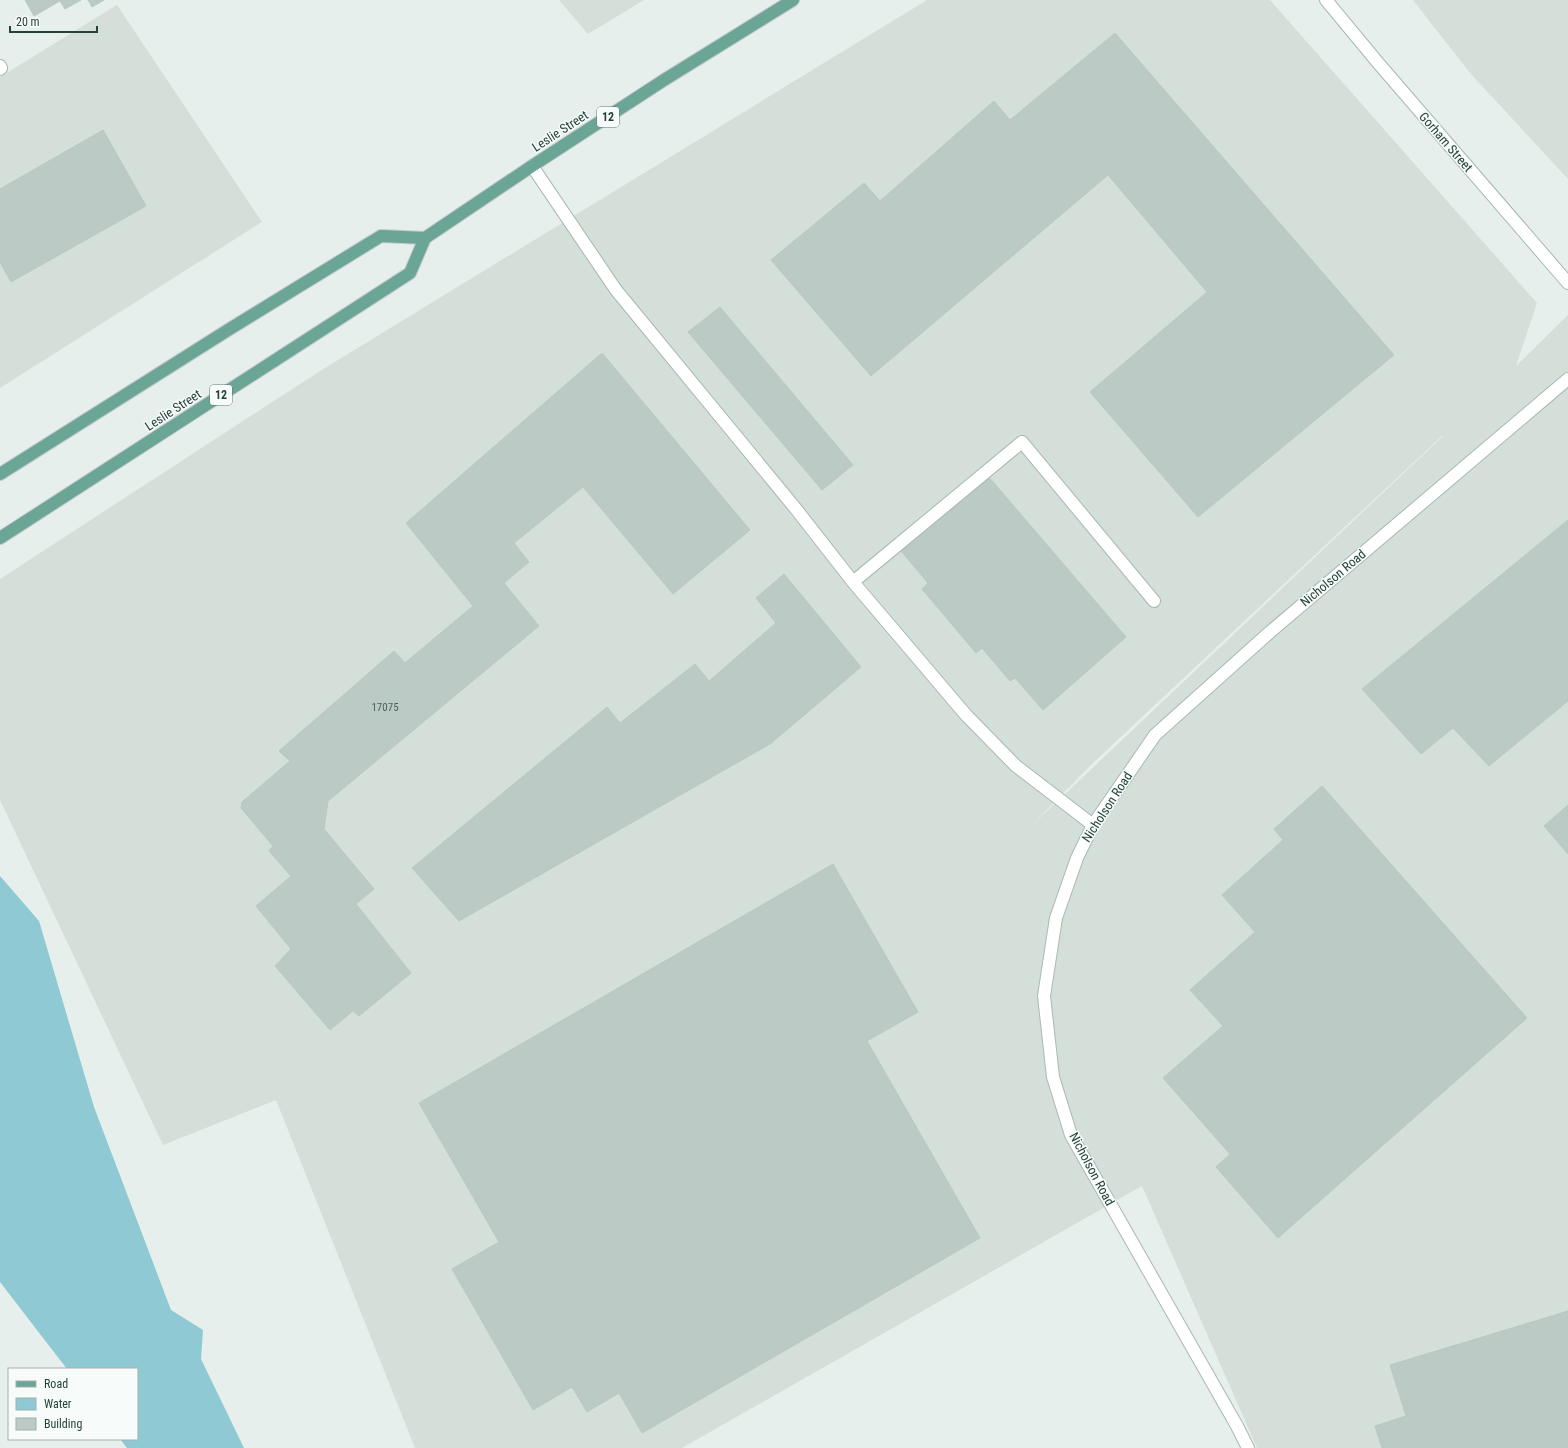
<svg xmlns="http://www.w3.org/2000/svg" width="1568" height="1448" viewBox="0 0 1568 1448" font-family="'Roboto Condensed',sans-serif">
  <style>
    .built { fill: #d4dfda; fill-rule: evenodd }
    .water { fill: #8ec9d4 }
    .building { fill: #bbcac4; stroke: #b8c9c2 }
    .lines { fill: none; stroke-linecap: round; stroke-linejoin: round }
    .service-casing { stroke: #a8b8b2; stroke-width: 14 }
    .minor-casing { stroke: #a8b8b2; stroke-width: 14 }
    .tertiary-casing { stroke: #a8b8b2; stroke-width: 14 }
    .primary-casing { stroke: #c2cac8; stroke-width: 14 }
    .service { stroke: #fff; stroke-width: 12 }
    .minor { stroke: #fff; stroke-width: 12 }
    .tertiary { stroke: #fff; stroke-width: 12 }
    .primary { stroke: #6aa596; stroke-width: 12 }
    .labels { text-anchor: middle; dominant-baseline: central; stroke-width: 3; stroke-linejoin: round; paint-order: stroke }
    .number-label { font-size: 11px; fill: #4a645c }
    .shield { fill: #f7fbf9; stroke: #637a73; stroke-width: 1 }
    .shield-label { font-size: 12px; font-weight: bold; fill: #24423a }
    .street-label { font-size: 13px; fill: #24423a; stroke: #f7fbf9 }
  </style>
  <rect width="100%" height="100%" fill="#e6efeb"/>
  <g class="built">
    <polygon points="559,0 644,0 588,34"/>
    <path d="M927,0H1270L1537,303L1516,366L1568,315V1448H1257L1142,1186L682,1448H415L276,1100L163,1145L0,800V579L320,371ZM1443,435V436L1029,828L1092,764Z"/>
    <polygon points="1413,0 1568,0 1568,179 1470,73"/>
    <polygon points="117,5 262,222 0,388 0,77"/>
  </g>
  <polygon class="water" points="0,876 39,921 94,1107 171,1310 203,1330 201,1359 244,1448 127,1448 120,1439 137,1439 137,1369 67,1369 0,1282"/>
  <g class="building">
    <polygon points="25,0 81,0 65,9 60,1 34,16"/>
    <polygon points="88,0 104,0 92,7"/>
    <polygon points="1115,33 1394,355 1198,517 1090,392 1207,292 1108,175 871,376 771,260 864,183 880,201 994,101 1010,120"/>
    <polygon points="103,130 146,206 11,282 0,262 0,189"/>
    <polygon points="720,307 853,465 822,490 688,332"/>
    <polygon points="602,353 750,530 673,594 583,487 514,543 529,562 504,583 539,626 328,801 324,829 374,889 356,904 411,973 359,1016 353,1011 330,1030 275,966 291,949 256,906 291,876 269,851 273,846 241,808 242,802 290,761 279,751 394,651 405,663 473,606 406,523"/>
    <polygon points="988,476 1126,637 1043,710 1015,678 1010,681 982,648 976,653 922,589 928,583 901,551"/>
    <polygon points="1568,520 1568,701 1489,766 1453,728 1421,754 1362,689"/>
    <polygon points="784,574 861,667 770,744 459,921 412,868 607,707 620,723 695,664 709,681 776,623 756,598"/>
    <polygon points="1322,786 1527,1018 1278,1238 1216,1167 1230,1154 1163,1078 1223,1026 1190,990 1255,932 1222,895 1283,840 1274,829"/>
    <polygon points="1568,805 1568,854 1544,826"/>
    <polygon points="833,864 918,1012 867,1041 980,1238 642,1433 619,1393 587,1412 572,1387 533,1410 452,1269 499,1242 419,1103"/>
    <polygon points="1568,1311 1568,1448 1382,1448 1375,1426 1406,1416 1390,1365"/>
  </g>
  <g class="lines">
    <defs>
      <g id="service">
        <polyline points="0,66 1,68 0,69"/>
        <polyline points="532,166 616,290 796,509 853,582 966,715 1016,766 1093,825"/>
        <polyline points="853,582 1022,442 1154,601"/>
      </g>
      <polyline id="minor" points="1248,1448 1237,1426 1071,1135 1053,1077 1044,996 1056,918 1077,858 1093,825 1155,735 1270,632 1568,379"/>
      <polyline id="tertiary" points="1326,0 1379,64 1568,283"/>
      <g id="primary">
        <polyline points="0,474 228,330 381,236 425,238"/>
        <polyline points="0,538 410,273 425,238 532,166 664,80 793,0"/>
      </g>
    </defs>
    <use href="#service" class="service-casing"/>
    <use href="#minor" class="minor-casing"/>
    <use href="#tertiary" class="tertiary-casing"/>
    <use href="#primary" class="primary-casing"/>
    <use href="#service" class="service"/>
    <use href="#minor" class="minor"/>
    <use href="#tertiary" class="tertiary"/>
    <use href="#primary" class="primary"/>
  </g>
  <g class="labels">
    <g class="number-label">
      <text x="385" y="707">17075</text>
    </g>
    <g class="shield">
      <rect x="597" y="107" width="22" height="20" rx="3"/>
      <rect x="210" y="385" width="22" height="20" rx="3"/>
    </g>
    <g class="shield-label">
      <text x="608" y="117">12</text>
      <text x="221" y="395">12</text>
    </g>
    <g class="street-label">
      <text transform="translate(560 131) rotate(-33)">Leslie Street</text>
      <text transform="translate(1446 142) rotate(49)">Gorham Street</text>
      <text transform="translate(173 410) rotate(-33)">Leslie Street</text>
      <text transform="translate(1333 578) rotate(-40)">Nicholson Road</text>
      <text transform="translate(1107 807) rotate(-57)">Nicholson Road</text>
      <text transform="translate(1092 1169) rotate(62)">Nicholson Road</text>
    </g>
  </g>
  <rect x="8" y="1368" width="130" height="72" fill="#f7fbf9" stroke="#a3b1ad"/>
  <rect x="16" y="1381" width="20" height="6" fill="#6aa596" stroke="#a3b1ad"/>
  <text x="44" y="1388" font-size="12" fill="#24423a">Road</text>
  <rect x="16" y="1398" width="20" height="12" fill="#8ec9d4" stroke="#a3b1ad"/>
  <text x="44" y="1408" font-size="12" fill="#24423a">Water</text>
  <rect x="16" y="1418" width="20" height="12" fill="#bbcac4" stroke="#a3b1ad"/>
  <text x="44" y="1428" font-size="12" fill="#24423a">Building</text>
  <path d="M10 26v6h87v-6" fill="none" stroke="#24423a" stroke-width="2"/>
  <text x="16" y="26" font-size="12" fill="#24423a" stroke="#f7fbf9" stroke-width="3" paint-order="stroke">20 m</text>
</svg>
